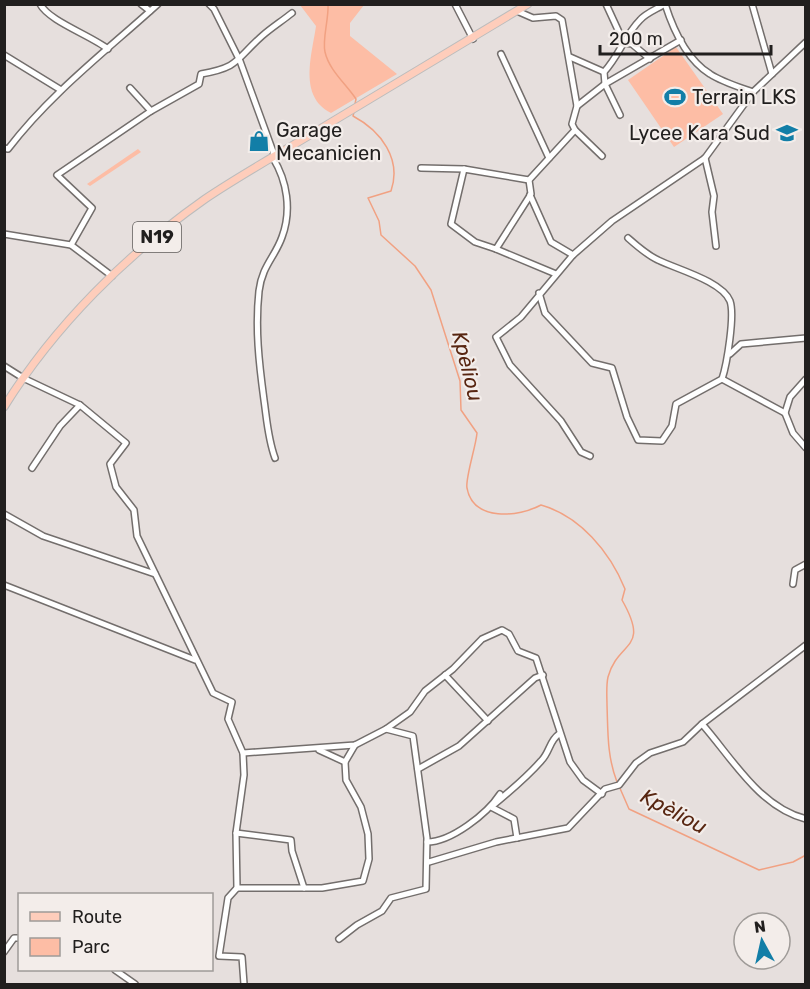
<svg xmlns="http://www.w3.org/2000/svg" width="810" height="989" viewBox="0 0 810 989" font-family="Rubik,sans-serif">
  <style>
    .green { fill: #fdbda5 }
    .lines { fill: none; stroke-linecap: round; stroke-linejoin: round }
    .stream { stroke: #f1a182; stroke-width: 1.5 }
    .minor-casing { stroke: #736e6c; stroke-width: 8 }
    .major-casing { stroke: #bcbcbc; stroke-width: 9 }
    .minor { stroke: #fff; stroke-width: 5 }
    .major { stroke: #fecdbb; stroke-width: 7 }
    .labels { text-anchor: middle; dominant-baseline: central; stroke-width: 4.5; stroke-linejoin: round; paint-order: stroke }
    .shield { fill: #f3edea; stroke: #605d5b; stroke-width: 1.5 }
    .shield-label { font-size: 18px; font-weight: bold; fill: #211f1e }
    .poi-label { font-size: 20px; fill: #211f1e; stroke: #f3edea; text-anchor: start }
    .water-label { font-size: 21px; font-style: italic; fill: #582611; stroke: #f3edea }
  </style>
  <rect width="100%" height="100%" fill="#e6dfdd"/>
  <g class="green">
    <path d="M300,5H364L350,23V36L397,74L331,113C298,96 312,55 316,26Z"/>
    <polygon points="676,47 723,114 674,147 628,80"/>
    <polygon points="138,149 141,152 90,186 87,184"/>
  </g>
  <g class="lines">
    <g class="stream">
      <path d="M328,4C329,19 322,39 325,52C329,70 346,84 356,99L355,104"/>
      <path d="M354,112L353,116C381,131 402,159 391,191L368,198L379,221L381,235L415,266L431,290L460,381L461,410L477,433C476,446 465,479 467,488C473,522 519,517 541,505C580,516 610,552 625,589L622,600C651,651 618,640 608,677C606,686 607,697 607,705C608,732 607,756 617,782"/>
      <polyline points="619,786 629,809 759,870 793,862 806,855"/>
    </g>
    <defs>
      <g id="minor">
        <path d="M40,4C49,21 90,35 108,49"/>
        <polyline points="141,4 150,11"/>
        <polyline points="209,4 214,9 240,61 275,157"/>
        <polyline points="455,4 473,39"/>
        <polyline points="606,4 624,43"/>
        <path d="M665,4C673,29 687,60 710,74C722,82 739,87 753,92"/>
        <polyline points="752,4 772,74"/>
        <polyline points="517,11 533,18 556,16 562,20 577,106"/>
        <polyline points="624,43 632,44 650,59"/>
        <polyline points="501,54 549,158"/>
        <polyline points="4,55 61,90"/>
        <polyline points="570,57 604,72"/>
        <polyline points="130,88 151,111"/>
        <path d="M620,115L605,84L604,72C619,56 625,35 640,20C646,13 657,9 665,4"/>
        <polyline points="575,130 602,156"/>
        <path d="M4,148L8,149C50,94 106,51 158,4"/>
        <path d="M273,158C287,181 292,210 282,237C275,257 262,266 259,291C255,328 259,363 264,400C267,421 268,439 275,458"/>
        <polyline points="705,158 714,196 712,212 716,246"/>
        <polyline points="421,168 464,169"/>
        <polyline points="530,195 551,242 573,255"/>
        <polyline points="4,234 71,245 112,276"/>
        <path d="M71,245L92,208L57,175L151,111L199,84L201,74C240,67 235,60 262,36C271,28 282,21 292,13"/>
        <polyline points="496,249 475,242 451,224 464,169 529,180"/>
        <polyline points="556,274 496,249 531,194 529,180 575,130 572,124 577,106 605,84 681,40"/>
        <path d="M539,293L545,313L592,363L612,368L627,417L638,440L662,441L672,426L676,404L722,379C727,364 735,315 730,301C722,281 676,269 658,260C647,255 637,246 628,238"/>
        <polyline points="730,354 741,344 806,338"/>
        <polyline points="4,366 23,378 80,405 126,443 110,464 116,487 134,510 137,536 213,693 232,702 228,719 243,753 244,775 236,833 237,888 228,898 219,956 242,957 244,984"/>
        <polyline points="722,379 785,413 793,433 806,448"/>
        <polyline points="785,413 790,397 806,379"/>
        <polyline points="590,456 581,452 561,421 510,365 496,337 521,317 573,255 612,221 705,158 753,92 806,42"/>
        <polyline points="32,468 60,426 80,405"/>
        <polyline points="4,514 43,536 155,574"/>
        <polyline points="793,584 795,570 806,564"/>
        <polyline points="4,585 195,660"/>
        <path d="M806,645L702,724C732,758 759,807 806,819"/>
        <polyline points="445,675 488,721"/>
        <polyline points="386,729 410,712 425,691 453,669 482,639 502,630 509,634 518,651 536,658 570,762 583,780 602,794"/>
        <polyline points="243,753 355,745 386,729 413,736 427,838 426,889 391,898 382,911 357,925 339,939"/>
        <polyline points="345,762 355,745"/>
        <polyline points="418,769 459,746 535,678 543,675"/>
        <polyline points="236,833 291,840 292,851 304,888"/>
        <path d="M517,838L514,819L491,807C508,793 526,778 541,761C550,752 549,741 559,734"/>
        <path d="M427,842C451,842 487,814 500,794"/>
        <polyline points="429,862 496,842 568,828 605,789 619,785 636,763 650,753 683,742 702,724"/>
        <polyline points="237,888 322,888 363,881 369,859 368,834 361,807 346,780 345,762 319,750"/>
        <polyline points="4,952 14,938 20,938"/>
        <polyline points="115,970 135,984"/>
      </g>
      <path id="major" d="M4,407C55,325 127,254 205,199C239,176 275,156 310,135C382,91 456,48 528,4"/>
    </defs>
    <use href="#minor" class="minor-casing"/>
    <use href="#major" class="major-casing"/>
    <use href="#minor" class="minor"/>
    <use href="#major" class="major"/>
  </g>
  <defs>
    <symbol id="stadium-bare" viewBox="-9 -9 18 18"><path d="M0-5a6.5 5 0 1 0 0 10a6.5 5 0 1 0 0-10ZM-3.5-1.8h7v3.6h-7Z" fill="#127ea7" stroke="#f3edea" stroke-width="2.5" paint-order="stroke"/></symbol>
    <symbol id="school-bare" viewBox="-9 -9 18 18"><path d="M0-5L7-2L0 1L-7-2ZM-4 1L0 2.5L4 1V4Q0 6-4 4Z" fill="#127ea7" stroke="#f3edea" stroke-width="2.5" paint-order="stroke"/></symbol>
    <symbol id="shop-bare" viewBox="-9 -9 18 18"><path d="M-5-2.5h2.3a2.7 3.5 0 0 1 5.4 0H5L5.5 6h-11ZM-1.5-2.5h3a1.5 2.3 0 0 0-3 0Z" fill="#127ea7" stroke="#f3edea" stroke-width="2.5" paint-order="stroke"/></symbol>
  </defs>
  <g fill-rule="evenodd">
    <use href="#stadium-bare" x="660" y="82" width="30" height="30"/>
    <use href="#school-bare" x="772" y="118" width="30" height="30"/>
    <use href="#shop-bare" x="244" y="126" width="30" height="30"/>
  </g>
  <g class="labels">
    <rect class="shield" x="133" y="222" width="48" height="30" rx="4.5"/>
    <g class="shield-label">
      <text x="157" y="237">N19</text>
    </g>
    <g class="poi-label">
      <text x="692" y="97">Terrain LKS</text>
      <text x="276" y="130">Garage<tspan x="276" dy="23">Mecanicien</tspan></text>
      <text x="770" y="133" text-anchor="end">Lycee Kara Sud</text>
    </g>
    <g class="water-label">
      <text transform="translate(468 366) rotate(76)">Kpèliou</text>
      <text transform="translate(674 811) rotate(28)">Kpèliou</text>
    </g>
  </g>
  <rect width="810" height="989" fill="none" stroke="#211f1e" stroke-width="12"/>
  <rect x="18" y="893" width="195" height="78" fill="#f3edea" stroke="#9f9b98" stroke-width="1.5"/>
  <rect x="30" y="912" width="30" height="9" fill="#fecdbb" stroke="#9f9b98" stroke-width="1.5"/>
  <text x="72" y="923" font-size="18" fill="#211f1e">Route</text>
  <rect x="30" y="938" width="30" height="18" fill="#fdbda5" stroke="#9f9b98" stroke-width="1.5"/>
  <text x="72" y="953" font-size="18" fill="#211f1e">Parc</text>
  <g transform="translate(762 941) rotate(352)"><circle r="28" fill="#f3edea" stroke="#9f9b98" stroke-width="1.5"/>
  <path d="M0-4.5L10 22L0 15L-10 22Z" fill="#127ea7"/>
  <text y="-9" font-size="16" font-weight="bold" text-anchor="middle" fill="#211f1e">N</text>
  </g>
  <path d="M600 45v9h171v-9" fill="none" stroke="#211f1e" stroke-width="3"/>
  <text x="609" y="45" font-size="18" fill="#211f1e" stroke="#f3edea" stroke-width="4.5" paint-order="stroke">200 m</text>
</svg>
